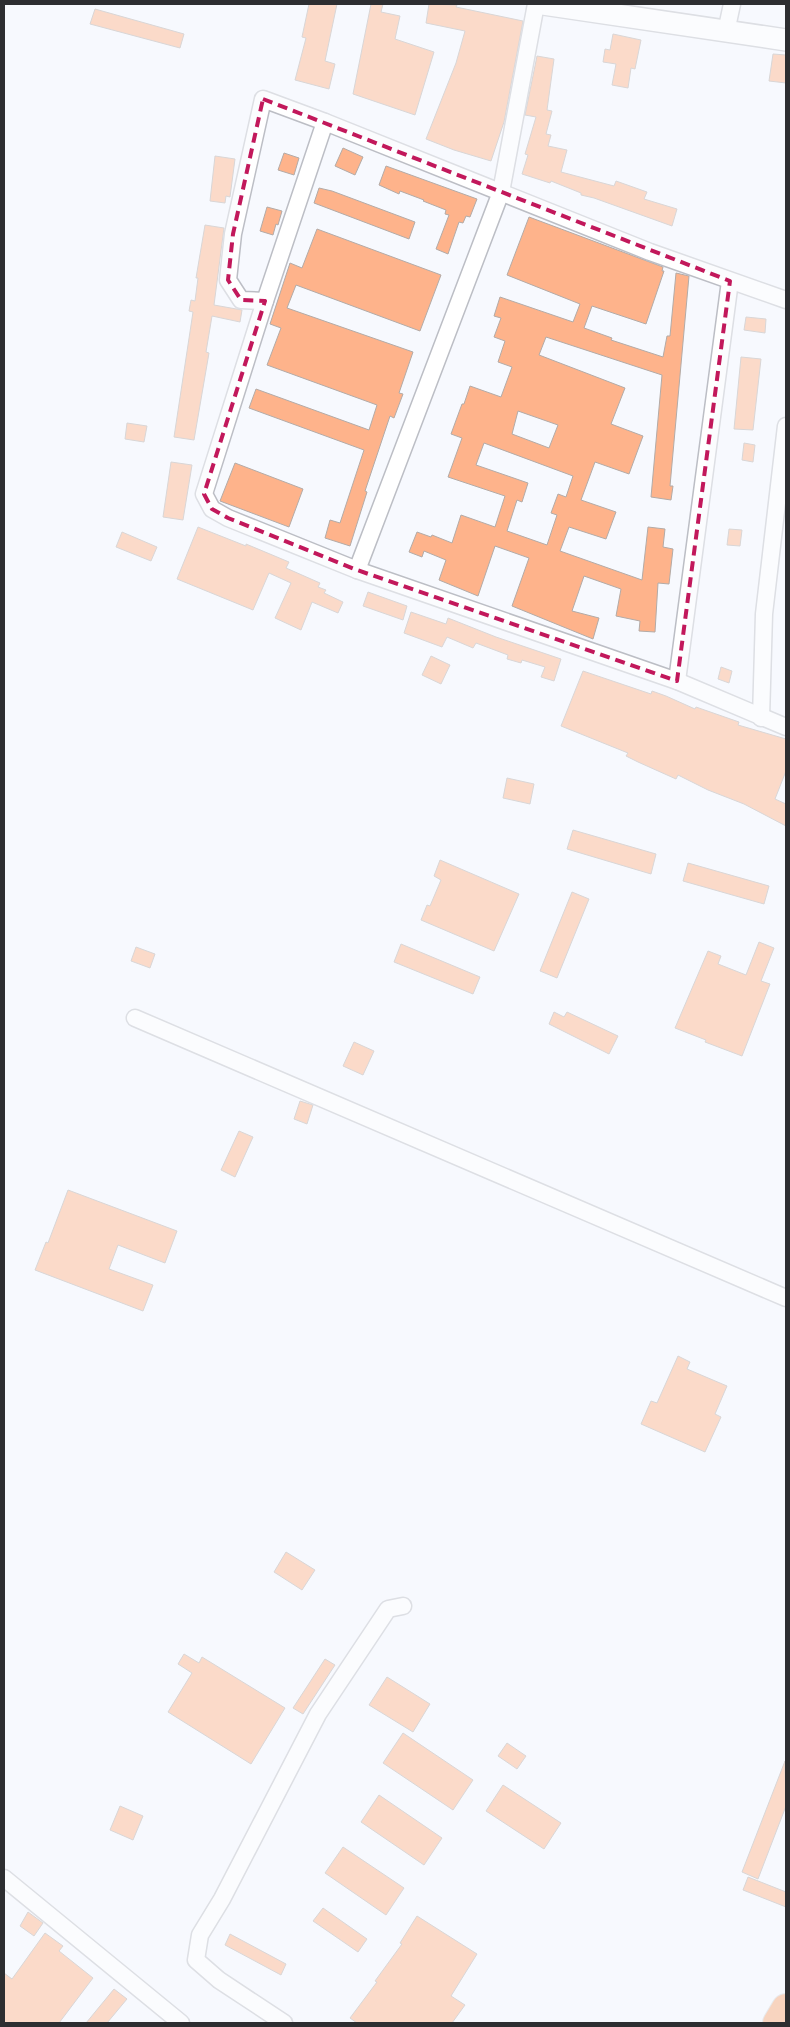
<svg xmlns="http://www.w3.org/2000/svg" width="790" height="2027" viewBox="0 0 790 2027" font-family="'Golos Text',sans-serif">
  <style>
    .building { fill: #feb38b; stroke: #b3aba7; fill-rule: evenodd }
    .lines { fill: none; stroke-linecap: round; stroke-linejoin: round }
    .minor-casing { stroke: #bcbec5; stroke-width: 19 }
    .tertiary-casing { stroke: #bcbec5; stroke-width: 24 }
    .trunk-casing { stroke: #d5d5d6; stroke-width: 30 }
    .minor { stroke: #fff; stroke-width: 16 }
    .tertiary { stroke: #fff; stroke-width: 21 }
    .trunk { stroke: #f8a773; stroke-width: 28 }
    .marked { fill: none; stroke: #c2185b; stroke-width: 4; stroke-dasharray: 10 6; stroke-linejoin: round }
  </style>
  <rect width="100%" height="100%" fill="#f7f9fe"/>
  <g class="building">
    <polygon points="309,4 337,4 325,61 335,64 329,89 295,80 306,38 302,37"/>
    <polygon points="371,4 383,4 381,12 400,16 395,39 434,52 415,115 353,94"/>
    <polygon points="429,4 457,5 456,7 523,21 504,122 491,161 454,150 426,139 456,63 465,31 426,23"/>
    <polygon points="95,9 184,34 180,48 90,24"/>
    <polygon points="613,34 641,40 635,69 631,68 628,88 612,85 616,64 603,62 605,49 610,50"/>
    <polygon points="773,54 786,55 786,83 769,81"/>
    <polygon points="537,56 554,59 547,110 552,111 546,134 551,135 548,146 567,150 561,172 614,186 616,181 647,192 644,199 677,209 672,226 594,198 581,195 581,193 551,181 550,183 522,174 528,155 525,154 536,117 525,115"/>
    <polygon points="343,148 363,157 355,175 335,166"/>
    <polygon points="284,153 299,158 294,175 278,170"/>
    <polygon points="215,156 235,159 230,197 226,196 225,203 210,201"/>
    <polygon points="386,166 477,199 470,217 466,216 463,223 459,222 448,254 436,249 449,215 445,214 446,210 423,201 424,200 400,191 399,194 379,185"/>
    <polygon points="319,188 332,191 415,222 409,239 314,203"/>
    <polygon points="267,207 282,211 278,225 276,224 273,235 260,231"/>
    <path d="M529,217L663,267L662,271H664L646,324L592,306L584,328L612,338L611,340L663,357L667,336H670L676,273L689,276L670,486H673L671,500L651,497L662,375L546,337L539,355L625,388L611,424L643,436L629,474L595,462L581,500L616,512L606,539L569,527L560,551L642,580L648,527L665,529L663,547L673,549L669,584L658,583L655,632L639,631L640,621L616,616L621,589L584,576L572,611L599,618L593,639L512,606L529,558L495,546L478,596L439,580L446,560L424,551L422,557L409,552L417,532L431,537L432,535L452,543L461,515L495,527L505,496L448,477L462,438L451,434L462,404H464L470,386L501,397L512,367L498,362L505,341L494,337L501,318L494,316L500,297L573,322L580,304L507,275ZM518,411L558,425L549,448L512,434ZM484,443L573,476L566,497L558,494L551,513L557,515L547,545L507,531L517,500L522,502L528,483L476,465Z"/>
    <polygon points="205,225 224,228 214,305 242,310 240,322 212,316 206,352 209,353 194,440 174,437 193,312 189,311 191,300 195,301 198,278 196,278"/>
    <polygon points="317,229 441,275 420,331 296,285 287,308 413,352 399,393 403,394 394,418 390,416 365,491 367,492 350,546 325,538 330,520 340,523 364,450 249,408 256,389 369,430 377,405 267,365 281,328 270,324 290,263 302,268"/>
    <polygon points="746,317 766,319 765,333 744,330"/>
    <polygon points="741,357 761,359 753,430 734,429"/>
    <polygon points="127,423 147,426 144,442 125,439"/>
    <polygon points="744,443 755,445 753,462 742,460"/>
    <polygon points="171,462 192,465 183,520 163,517"/>
    <polygon points="235,463 303,489 289,527 220,501"/>
    <polygon points="198,527 246,546 246,544 289,562 286,568 320,583 318,587 326,590 324,593 343,602 338,613 312,602 301,630 275,618 291,583 269,573 253,610 177,579"/>
    <polygon points="729,529 742,530 740,546 727,545"/>
    <polygon points="122,532 157,547 151,561 116,547"/>
    <polygon points="368,592 407,606 403,620 363,606"/>
    <polygon points="411,612 446,624 448,618 496,637 561,659 554,681 541,677 545,667 522,660 521,663 507,659 508,655 476,643 473,648 447,637 442,647 404,633"/>
    <polygon points="431,656 450,665 441,684 422,675"/>
    <polygon points="721,667 732,671 729,683 718,679"/>
    <polygon points="583,671 651,694 652,691 666,696 695,709 696,707 739,722 738,725 786,739 786,771 775,799 786,804 786,826 744,804 708,790 678,775 676,779 638,762 626,756 628,753 561,726"/>
    <polygon points="507,778 534,784 530,804 503,798"/>
    <polygon points="573,830 656,854 651,874 567,849"/>
    <polygon points="440,860 519,894 494,951 421,920 427,905 430,906 441,880 434,876"/>
    <polygon points="688,863 769,886 764,904 683,881"/>
    <polygon points="572,892 589,899 557,978 540,971"/>
    <polygon points="759,942 774,948 761,981 770,984 742,1056 705,1042 706,1040 675,1028 708,951 721,956 718,964 746,975"/>
    <polygon points="401,944 480,977 473,994 394,962"/>
    <polygon points="136,947 155,954 150,968 131,961"/>
    <polygon points="554,1012 564,1017 567,1012 618,1036 609,1054 549,1024"/>
    <polygon points="354,1042 374,1051 363,1075 343,1066"/>
    <polygon points="300,1101 313,1105 307,1124 294,1119"/>
    <polygon points="239,1131 253,1137 235,1177 221,1170"/>
    <polygon points="68,1190 177,1231 165,1263 118,1245 109,1269 153,1285 143,1311 35,1270 46,1242 48,1243"/>
    <polygon points="678,1356 690,1362 687,1369 727,1386 715,1414 721,1417 705,1452 641,1424 651,1401 657,1403"/>
    <polygon points="286,1552 315,1570 302,1590 274,1572"/>
    <polygon points="184,1654 199,1663 202,1657 285,1708 251,1764 168,1712 192,1673 178,1664"/>
    <polygon points="325,1659 335,1665 303,1714 293,1708"/>
    <polygon points="387,1677 430,1704 413,1732 369,1705"/>
    <polygon points="403,1733 473,1780 453,1810 383,1763"/>
    <polygon points="507,1743 526,1756 517,1769 498,1756"/>
    <polygon points="785,1761 786,1806 758,1879 742,1872"/>
    <polygon points="503,1785 561,1823 544,1849 486,1811"/>
    <polygon points="379,1795 442,1838 424,1865 361,1822"/>
    <polygon points="120,1806 143,1816 133,1840 110,1830"/>
    <polygon points="343,1847 404,1888 386,1915 325,1873"/>
    <polygon points="748,1877 786,1892 786,1907 743,1890"/>
    <polygon points="323,1908 367,1939 358,1952 313,1921"/>
    <polygon points="28,1912 43,1923 34,1936 20,1926"/>
    <polygon points="417,1916 477,1954 451,1996 465,2005 452,2023 357,2023 350,2018 377,1982 375,1981 402,1944 400,1943"/>
    <polygon points="45,1933 63,1946 59,1951 93,1978 59,2023 4,2023 4,1973 12,1979"/>
    <polygon points="230,1934 286,1964 281,1975 225,1945"/>
    <polygon points="114,1989 127,1999 107,2023 86,2023"/>
  </g>
  <g class="lines">
    <defs>
      <g id="minor">
        <polyline points="726,32 732,4"/>
        <polyline points="325,122 265,301 204,494 212,509 228,518 357,570 677,681 786,727"/>
        <polyline points="265,301 241,300 228,280 233,234 263,99 325,122 650,252 786,300"/>
        <polyline points="357,570 501,192 536,4"/>
        <polyline points="677,681 730,281"/>
        <polyline points="761,718 764,614 786,426"/>
        <polyline points="135,1018 786,1298"/>
        <polyline points="4,1878 181,2023"/>
        <polyline points="284,2023 219,1980 196,1960 200,1935 222,1899 318,1714 388,1609 403,1606"/>
      </g>
      <polyline id="tertiary" points="543,4 786,40"/>
      <polyline id="trunk" points="777,2023 786,2008"/>
    </defs>
    <use href="#minor" class="minor-casing"/>
    <use href="#tertiary" class="tertiary-casing"/>
    <use href="#trunk" class="trunk-casing"/>
    <use href="#minor" class="minor"/>
    <use href="#tertiary" class="tertiary"/>
    <use href="#trunk" class="trunk"/>
  </g>
  <path d="M0 0H790V2027H0ZM263,99L730,281L677,681L357,570L228,518L212,509L204,494L265,301L241,300L228,280L233,234Z" fill="#f7f9fe" fill-opacity=".55" fill-rule="evenodd"/>
  <path class="marked" d="M263,99L730,281L677,681L357,570L228,518L212,509L204,494L265,301L241,300L228,280L233,234Z"/>
  <rect width="790" height="2027" fill="none" stroke="#2d2e31" stroke-width="10"/>
</svg>
